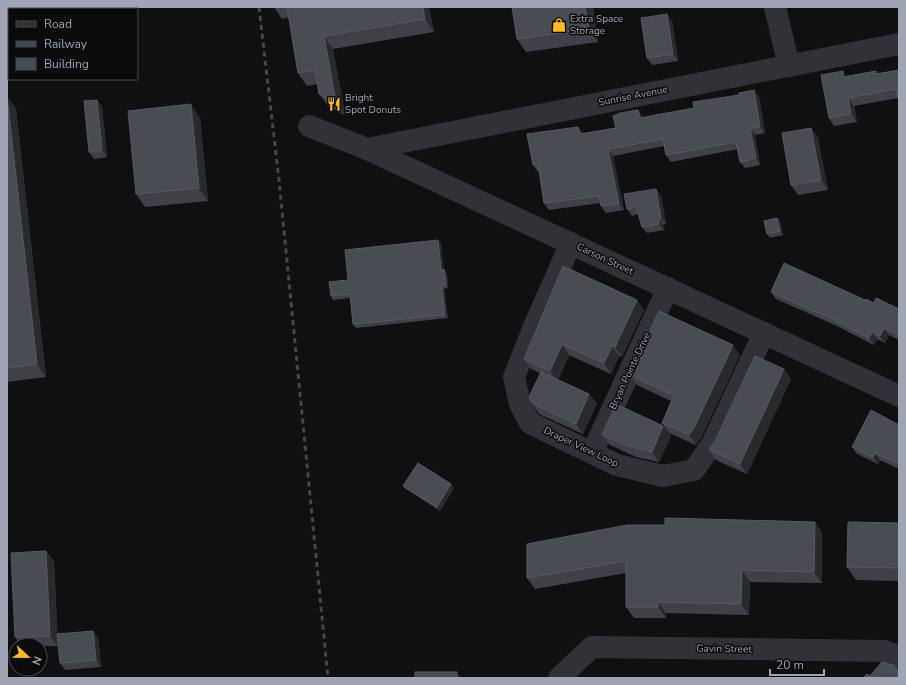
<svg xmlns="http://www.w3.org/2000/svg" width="906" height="685" viewBox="0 0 906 685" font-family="'Nunito Sans',sans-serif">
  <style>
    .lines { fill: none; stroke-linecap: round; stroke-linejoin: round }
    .minor { stroke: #313137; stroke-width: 22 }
    .rail { stroke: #45474e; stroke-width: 3; stroke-dasharray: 5 4; stroke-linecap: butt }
    .wall { fill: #404148 }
    .shaded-wall { fill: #29292e }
    .building { fill: #4a4c54; stroke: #585a63 }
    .labels { text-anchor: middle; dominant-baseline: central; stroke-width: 3; stroke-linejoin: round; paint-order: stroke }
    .poi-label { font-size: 10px; fill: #9fa5b4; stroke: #0b0b0c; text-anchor: start }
    .street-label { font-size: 10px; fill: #9fa5b4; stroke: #0b0b0c }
  </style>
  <rect width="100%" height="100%" fill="#101012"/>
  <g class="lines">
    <g class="minor">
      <polyline points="775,7 789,66"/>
      <polyline points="309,126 367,149 899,396"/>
      <polyline points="367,149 899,44"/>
      <polyline points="571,243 535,324 514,377 520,404 530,423 617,465 663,476 694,470 712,444 764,333"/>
      <polyline points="592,453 668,288"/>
      <polyline points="559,678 592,647 885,651 899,657"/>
    </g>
    <polyline class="rail" points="259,7 279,180 328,678"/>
  </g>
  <g class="wall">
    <polygon points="274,7 429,7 434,32 333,49 345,115 329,107 319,94 318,84 307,86 298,73 289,17 282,19"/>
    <polygon points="593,7 598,42 526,52 517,39"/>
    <polygon points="896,7 899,7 899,11"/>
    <polygon points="672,21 678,61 652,65 647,58"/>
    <polygon points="899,70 898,98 854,106 857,122 834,126 829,118 846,76 876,71 877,74"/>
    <polygon points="754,90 759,97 765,133 755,135 760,165 745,168 740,162 738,149 671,162 666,155 664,146 613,156 624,210 606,213 601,206 600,203 549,210 544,203 539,171 538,172 533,165 583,134 616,128 643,117 694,108"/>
    <polygon points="7,96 16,109 46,377 7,382"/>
    <polygon points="97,100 102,107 107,157 94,159 89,152"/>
    <polygon points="200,118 208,201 145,207 136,194"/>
    <polygon points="811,128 818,138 828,190 798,195 791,185"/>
    <polygon points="661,195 666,224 663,225 664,230 647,233 642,227 638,214 632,216 627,209"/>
    <polygon points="777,218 780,221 783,235 770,238 767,234"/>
    <polygon points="441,243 443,269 447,273 448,288 444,289 448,318 356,328 353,324 350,298 333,300 331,296 348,280"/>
    <polygon points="771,292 865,300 899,309 899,340 889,335 885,343 877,339 874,345 835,325 776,299"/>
    <polygon points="637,300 644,310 622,357 619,356 611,374 569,355 558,380 589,394 597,404 583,434 539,414 532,403 540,373 531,369 524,359"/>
    <polygon points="740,355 701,438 696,445 669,433 662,423 671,401 637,385 630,375"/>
    <polygon points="784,369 791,379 747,474 716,460 709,450"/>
    <polygon points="899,425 899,469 880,460 878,464 857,454 852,447"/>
    <polygon points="663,426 671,436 659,462 636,457 610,445 602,435"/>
    <polygon points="451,484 454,488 440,511 406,489 403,486"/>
    <polygon points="815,522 822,533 822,583 750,582 749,615 666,613 666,618 634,618 626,607 626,573 535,589 527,578 665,525"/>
    <polygon points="899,523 899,581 856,580 847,567"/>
    <polygon points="46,551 54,561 58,646 40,646 40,645 20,645 15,637"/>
    <polygon points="93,631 98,638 101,667 65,670 60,663"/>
  </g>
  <g class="shaded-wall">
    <polygon points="423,7 429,7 434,32 425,19"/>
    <polygon points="585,7 593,7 598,42 589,29"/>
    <polygon points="667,14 672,21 678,61 673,54"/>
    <polygon points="324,36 333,49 345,115 336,102"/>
    <polygon points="754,90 759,97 765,133 760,127"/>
    <polygon points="7,96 16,109 46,377 37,364"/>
    <polygon points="848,98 854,106 857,122 851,114"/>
    <polygon points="97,100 102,107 107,157 102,150"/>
    <polygon points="191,104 200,118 208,201 199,188"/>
    <polygon points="638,110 643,117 640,118"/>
    <polygon points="578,127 583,133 580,134"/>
    <polygon points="750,128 755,135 760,165 756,158"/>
    <polygon points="811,128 818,138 828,190 821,180"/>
    <polygon points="608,149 613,156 624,210 619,204"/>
    <polygon points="656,189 661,195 666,224 661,218"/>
    <polygon points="659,218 663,225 664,230 659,224"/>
    <polygon points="777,218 780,221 783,235 780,231"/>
    <polygon points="438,240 441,243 444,273 441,270"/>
    <polygon points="444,269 447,273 448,288 446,285"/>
    <polygon points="442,285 444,289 448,318 445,315"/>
    <polygon points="637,300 644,310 622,357 615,347"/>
    <polygon points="884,328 889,335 885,343 880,336"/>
    <polygon points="872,332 877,339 874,345 869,338"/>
    <polygon points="562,344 569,355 557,381 550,371"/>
    <polygon points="733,345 740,355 701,438 696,445 689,435"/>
    <polygon points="612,346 619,356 611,374 604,363"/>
    <polygon points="784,369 791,379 747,474 740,464"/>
    <polygon points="589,394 597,404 583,434 576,424"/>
    <polygon points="663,426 671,436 659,462 652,452"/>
    <polygon points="875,453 880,460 878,464 873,457"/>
    <polygon points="451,484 454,488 440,511 437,507"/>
    <polygon points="815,522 822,533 822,583 814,572"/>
    <polygon points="46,551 54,561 58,646 50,636"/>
    <polygon points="742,570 750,582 749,615 741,604"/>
    <polygon points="658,602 666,613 666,618 658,607"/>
    <polygon points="93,631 98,638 101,667 96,660"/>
    <polygon points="457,672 461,678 457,678"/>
  </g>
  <g class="building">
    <polygon points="287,7 423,7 425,19 324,36 336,102 319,94 315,70 298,73"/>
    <polygon points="512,7 585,7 589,29 517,39"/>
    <polygon points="667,14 673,54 647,58 641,18"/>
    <polygon points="899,70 899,102 896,89 848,98 851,114 829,118 821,75 843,71 844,77 876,71 876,74"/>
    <polygon points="754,90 760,127 750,128 756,158 740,162 736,142 666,155 663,139 608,149 619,204 601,206 599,196 544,203 538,164 533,165 527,134 578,127 580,134 616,128 613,116 620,113 638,110 640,118 694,108 693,102 739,95 739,93"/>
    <polygon points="7,96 37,364 7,368"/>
    <polygon points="97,100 102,150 89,152 84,101"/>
    <polygon points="191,104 199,188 136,194 128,111"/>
    <polygon points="811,128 821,180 791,185 782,133"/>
    <polygon points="656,189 661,218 659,218 659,224 642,227 636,207 627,209 624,194"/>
    <polygon points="777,218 780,231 767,234 764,221"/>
    <polygon points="438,240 441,270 444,269 446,285 442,285 445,315 353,324 350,294 331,296 329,282 348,280 345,250"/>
    <polygon points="784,263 865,300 866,299 874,303 876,298 899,309 899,335 884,328 880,336 872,332 869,338 830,318 771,292"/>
    <polygon points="563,266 637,300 615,347 612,346 604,363 562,344 550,371 524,359"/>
    <polygon points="659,311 733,345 694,428 689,435 662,423 674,396 630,375"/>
    <polygon points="755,356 784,369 740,464 709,450 716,439"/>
    <polygon points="541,372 589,394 576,424 532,403 529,397"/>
    <polygon points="616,404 663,426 652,452 629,446 602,435"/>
    <polygon points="871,410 899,425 899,464 875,453 873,457 852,447"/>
    <polygon points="418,463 451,484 437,507 403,486"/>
    <polygon points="665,518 815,522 814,572 742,570 741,604 658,602 658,607 626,607 626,561 527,578 527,544 627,525 665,525"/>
    <polygon points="848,522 899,523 899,568 847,567"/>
    <polygon points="46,551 50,636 15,637 11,553"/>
    <polygon points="93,631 96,660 60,663 57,634"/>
    <polygon points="882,662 893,665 899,671 899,678 863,678 867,674 870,676"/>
    <rect x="415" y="672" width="42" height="6"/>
  </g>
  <defs>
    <symbol id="shop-bare" viewBox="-9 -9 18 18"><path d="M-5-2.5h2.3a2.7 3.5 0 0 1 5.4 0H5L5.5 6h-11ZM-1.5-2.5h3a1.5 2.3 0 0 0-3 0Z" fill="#ffbb1a" stroke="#0b0b0c" stroke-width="2.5" paint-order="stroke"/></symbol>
    <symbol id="restaurant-bare" viewBox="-9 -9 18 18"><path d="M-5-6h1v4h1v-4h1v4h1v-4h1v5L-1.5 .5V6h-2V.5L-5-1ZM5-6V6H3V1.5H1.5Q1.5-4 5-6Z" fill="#ffbb1a" stroke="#0b0b0c" stroke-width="2.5" paint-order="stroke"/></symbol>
  </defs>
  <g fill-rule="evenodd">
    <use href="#shop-bare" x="549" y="15" width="20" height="20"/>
    <use href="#restaurant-bare" x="324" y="94" width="20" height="20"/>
  </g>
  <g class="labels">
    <g class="poi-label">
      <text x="570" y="19">Extra Space<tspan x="570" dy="12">Storage</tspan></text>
      <text x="345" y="98">Bright<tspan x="345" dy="12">Spot Donuts</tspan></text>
    </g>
    <g class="street-label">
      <text transform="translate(633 96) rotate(-11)">Sunrise Avenue</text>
      <text transform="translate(605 259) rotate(25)">Carson Street</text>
      <text transform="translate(630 371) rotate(-65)">Bryan Pointe Drive</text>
      <text transform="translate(581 447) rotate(25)">Draper View Loop</text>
      <text transform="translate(724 649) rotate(1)">Gavin Street</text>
    </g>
  </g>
  <rect width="906" height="685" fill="none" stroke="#9fa5b4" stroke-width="16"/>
  <rect x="8" y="8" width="130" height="72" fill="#0b0b0c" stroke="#46494f"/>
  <rect x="16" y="21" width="20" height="6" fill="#313137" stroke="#46494f"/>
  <text x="44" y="28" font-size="12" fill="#9fa5b4">Road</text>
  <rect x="16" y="41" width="20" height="6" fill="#45474e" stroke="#46494f"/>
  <text x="44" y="48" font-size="12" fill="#9fa5b4">Railway</text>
  <rect x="16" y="58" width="20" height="12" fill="#4a4c54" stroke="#46494f"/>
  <text x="44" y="68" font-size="12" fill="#9fa5b4">Building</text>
  <g transform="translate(28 657) rotate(112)"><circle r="19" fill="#0b0b0c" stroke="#46494f"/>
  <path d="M0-3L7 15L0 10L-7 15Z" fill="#ffbb1a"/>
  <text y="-6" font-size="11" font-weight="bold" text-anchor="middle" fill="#9fa5b4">N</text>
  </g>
  <path d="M770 669v6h54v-6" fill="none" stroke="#9fa5b4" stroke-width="2"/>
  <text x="776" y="669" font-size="12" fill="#9fa5b4" stroke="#0b0b0c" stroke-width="3" paint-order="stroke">20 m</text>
</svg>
